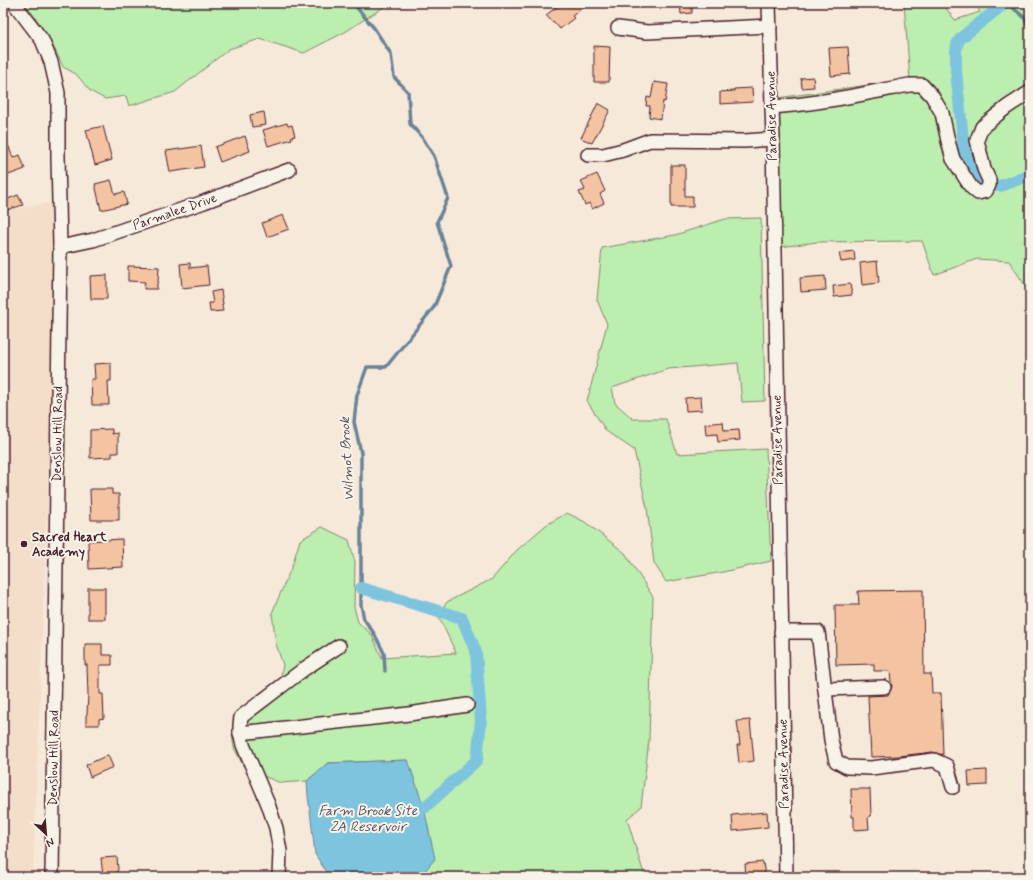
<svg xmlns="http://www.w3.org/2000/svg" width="1033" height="880" viewBox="0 0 1033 880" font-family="Mynerve,sans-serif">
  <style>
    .built { fill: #f5dec9 }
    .green { fill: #bbeeaf; stroke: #82866d }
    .water { fill: #7ec4df; stroke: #698297 }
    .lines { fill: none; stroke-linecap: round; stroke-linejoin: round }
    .stream { stroke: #698297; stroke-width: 3.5 }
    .canal { stroke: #7ec4df; stroke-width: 12 }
    .building { fill: #f3c3a2; stroke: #4a1f2b }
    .minor-casing { stroke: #4a1f2b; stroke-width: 16 }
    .minor { stroke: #f7f3e8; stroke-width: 13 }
    .poi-dot { fill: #4a1f2b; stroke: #f7f3e8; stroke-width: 1.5 }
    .labels { text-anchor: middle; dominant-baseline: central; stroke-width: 4; stroke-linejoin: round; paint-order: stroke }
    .street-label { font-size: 13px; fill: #4a1f2b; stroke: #f7f3e8 }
    .poi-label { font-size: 13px; font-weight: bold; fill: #4a1f2b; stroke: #f7f3e8; text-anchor: start }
    .water-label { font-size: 14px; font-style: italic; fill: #5a5161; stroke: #f7f3e8 }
  </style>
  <rect width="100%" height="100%" fill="#f6e9da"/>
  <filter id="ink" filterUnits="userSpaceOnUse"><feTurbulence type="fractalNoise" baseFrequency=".025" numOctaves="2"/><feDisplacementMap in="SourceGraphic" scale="8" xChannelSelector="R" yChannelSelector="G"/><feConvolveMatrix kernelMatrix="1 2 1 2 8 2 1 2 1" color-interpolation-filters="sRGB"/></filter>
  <g filter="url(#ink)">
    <polygon class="built" points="59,202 33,877 3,877 3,210"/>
    <g class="green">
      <polygon points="24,3 390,3 345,32 304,53 260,39 229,49 175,92 129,106 126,96 105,99 90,91 76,74 63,67 57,54 48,36 35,17"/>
      <polygon points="904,3 942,3 955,20 980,12 975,3 1030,3 1030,140 1025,147 1030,167 1030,293 1009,261 977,259 934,275 922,241 817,242 780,247 777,98 910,79"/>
      <polygon points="761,218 765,401 742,402 738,363 668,369 612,388 615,403 633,419 666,419 677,454 766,449 771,561 723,572 666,582 654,563 647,508 634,450 606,431 587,401 607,324 597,300 602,248 675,235 725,219"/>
      <polygon points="567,513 585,522 625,553 653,597 649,740 641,807 627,819 645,877 418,877 423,873 408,760 328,763 307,781 281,783 263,776 244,767 234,748 232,735 236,724 278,692 283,665 276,644 272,613 292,566 300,540 322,527 349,540 355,562 354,607 358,622 372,635 382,658 456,653 438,615 447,602 492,579 517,550 546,525"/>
    </g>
    <polygon class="water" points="408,760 424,808 435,859 423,873 418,877 337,877 326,872 315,854 311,819 308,796 307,781 328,763"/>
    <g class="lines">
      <g class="stream">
        <polyline points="353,3 374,28 391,54 394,77 408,92 410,124 422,137 434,156 448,198 437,222 451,266 434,307 386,367 367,367 357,395 354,422 361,453 361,605 364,619 375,635 384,653 385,671"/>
        <polyline points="1007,3 1024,17 1030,30"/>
      </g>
      <g class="canal">
        <polyline points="1005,3 967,33 960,39 957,44 956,52 956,71 964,149 971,167 980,179 989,185 1000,186 1030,175"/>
        <polyline points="361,588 462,618 476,652 481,720 477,760 424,808 409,813"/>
      </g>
    </g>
    <g class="building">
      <polygon points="562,3 589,3 572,16 574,18 560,29 553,21 552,22 546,15"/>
      <polygon points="680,3 692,3 692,13 681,14"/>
      <polygon points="594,46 610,47 609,82 594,82"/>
      <polygon points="848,47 850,74 831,76 829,48"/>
      <polygon points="813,77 814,87 802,88 801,78"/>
      <polygon points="654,82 668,84 665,102 663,101 661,119 649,117 650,106 646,106 647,97 651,98"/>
      <polygon points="752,88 753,102 720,104 720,92 734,91 734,89"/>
      <polygon points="598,103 610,110 592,143 581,138"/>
      <polygon points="264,112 266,125 252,127 250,115"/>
      <polygon points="287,123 288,126 292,125 295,136 291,137 292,139 268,146 263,130"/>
      <polygon points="103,126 112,160 95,165 86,130"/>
      <polygon points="3,134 4,134 13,158 20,155 25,169 3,177"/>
      <polygon points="245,136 250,151 220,162 215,147"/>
      <polygon points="201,146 204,167 170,172 166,151"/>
      <polygon points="671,165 685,165 685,196 693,196 693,207 671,207"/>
      <polygon points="597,174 605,191 600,194 604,203 592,209 589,203 585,205 579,192 585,190 581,181"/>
      <polygon points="111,180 115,194 124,192 127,204 101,210 95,184"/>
      <polygon points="18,195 23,205 3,211 3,201"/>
      <polygon points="283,215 289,229 267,237 262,223"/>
      <polygon points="854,251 855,260 841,262 839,253"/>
      <polygon points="877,261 879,283 862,285 860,263"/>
      <polygon points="190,263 190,268 207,266 209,285 182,288 180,264"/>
      <polygon points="128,266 159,267 158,282 157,283 157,289 144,289 145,282 128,281"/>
      <polygon points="107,275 107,299 91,299 90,276"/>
      <polygon points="825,276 826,290 801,292 800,278"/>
      <polygon points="850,284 852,295 834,297 833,286"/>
      <polygon points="221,290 223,304 222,305 223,311 210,312 209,303 213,303 211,292"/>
      <polygon points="111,363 111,381 108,381 109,405 92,405 91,379 95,379 94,364"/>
      <polygon points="701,397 702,410 686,411 685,398"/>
      <polygon points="723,422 724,431 739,430 740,440 718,442 717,434 706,435 705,424"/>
      <polygon points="112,429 112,434 118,433 118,453 112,453 112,457 90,458 90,430"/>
      <polygon points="90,489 112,489 112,494 119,494 119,520 91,520"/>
      <polygon points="122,539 123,567 89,569 88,541"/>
      <rect x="88" y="588" width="17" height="31"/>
      <polygon points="923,590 924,674 931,674 932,693 941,693 943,755 933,752 899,756 871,757 868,696 888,695 892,687 891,682 890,671 874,671 874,664 836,665 835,605 859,605 858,591"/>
      <polygon points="85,644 102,644 102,655 112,655 112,665 100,665 100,694 103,694 104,718 99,719 99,725 86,725 86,715 87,714 88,695 87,665 85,665"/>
      <polygon points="750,720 754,761 739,763 737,745 740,745 737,721"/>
      <polygon points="108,755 113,767 90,777 86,765"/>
      <polygon points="987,770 987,785 969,786 968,771"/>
      <polygon points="851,789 870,789 871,816 868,817 869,829 854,830 854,817 852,817"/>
      <polygon points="767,812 768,827 733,831 732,815"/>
      <polygon points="117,857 118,870 117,871 118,877 103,877 101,858"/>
      <polygon points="763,862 765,877 746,877 745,864"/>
    </g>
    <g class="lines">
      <defs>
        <g id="minor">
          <polyline points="14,3 42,40 51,62 58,93 58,157 60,247 52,877"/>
          <polyline points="769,3 773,139 786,877"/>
          <polyline points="618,28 647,32 770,26"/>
          <path d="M772,107C818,104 863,94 909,85H922L932,96L942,113L948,141L953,159L971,187L978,193L986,191L989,185V180L984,169L977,140L982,127L1007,107L1030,92"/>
          <polyline points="588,155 603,155 623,150 650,140 745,141 773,139"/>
          <polyline points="60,247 93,240 204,202 289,170"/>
          <polyline points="781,632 818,632 831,740 836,761 847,767 871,768 934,760 947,766 953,787"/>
          <polyline points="825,689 884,687"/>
          <polyline points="240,733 409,714 467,705"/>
          <polyline points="279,877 280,851 276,828 268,804 243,745 240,733 240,725 241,717 304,669 339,646"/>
        </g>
      </defs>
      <use href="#minor" class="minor-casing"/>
      <use href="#minor" class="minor"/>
    </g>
  </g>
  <circle class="poi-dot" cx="24" cy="544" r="4"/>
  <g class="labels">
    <g class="street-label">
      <text transform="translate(772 116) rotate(-91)">Paradise Avenue</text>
      <text transform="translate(175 212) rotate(-19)">Parmalee Drive</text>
      <text transform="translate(58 434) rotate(-89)">Denslow Hill Road</text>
      <text transform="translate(778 440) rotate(-91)">Paradise Avenue</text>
      <text transform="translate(54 758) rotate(-89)">Denslow Hill Road</text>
      <text transform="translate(784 764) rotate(-91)">Paradise Avenue</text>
    </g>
    <g class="poi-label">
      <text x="32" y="537">Sacred Heart<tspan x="32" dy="15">Academy</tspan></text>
    </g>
    <g class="water-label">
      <text transform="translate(347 459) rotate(-93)">Wilmot Brook</text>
      <text x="368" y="811">Farm Brook Site<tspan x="368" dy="16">2A Reservoir</tspan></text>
    </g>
  </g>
  <rect width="1033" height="880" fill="none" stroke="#f7f3e8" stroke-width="16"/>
  <rect x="8" y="8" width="1017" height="864" fill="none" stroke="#4a1f2b" stroke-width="1.5" filter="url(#ink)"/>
  <g transform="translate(46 834) rotate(154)" stroke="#f7f3e8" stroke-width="3" paint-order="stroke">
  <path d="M0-3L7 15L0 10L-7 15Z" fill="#4a1f2b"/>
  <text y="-6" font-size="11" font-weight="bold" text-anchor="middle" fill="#4a1f2b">N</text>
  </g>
</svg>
